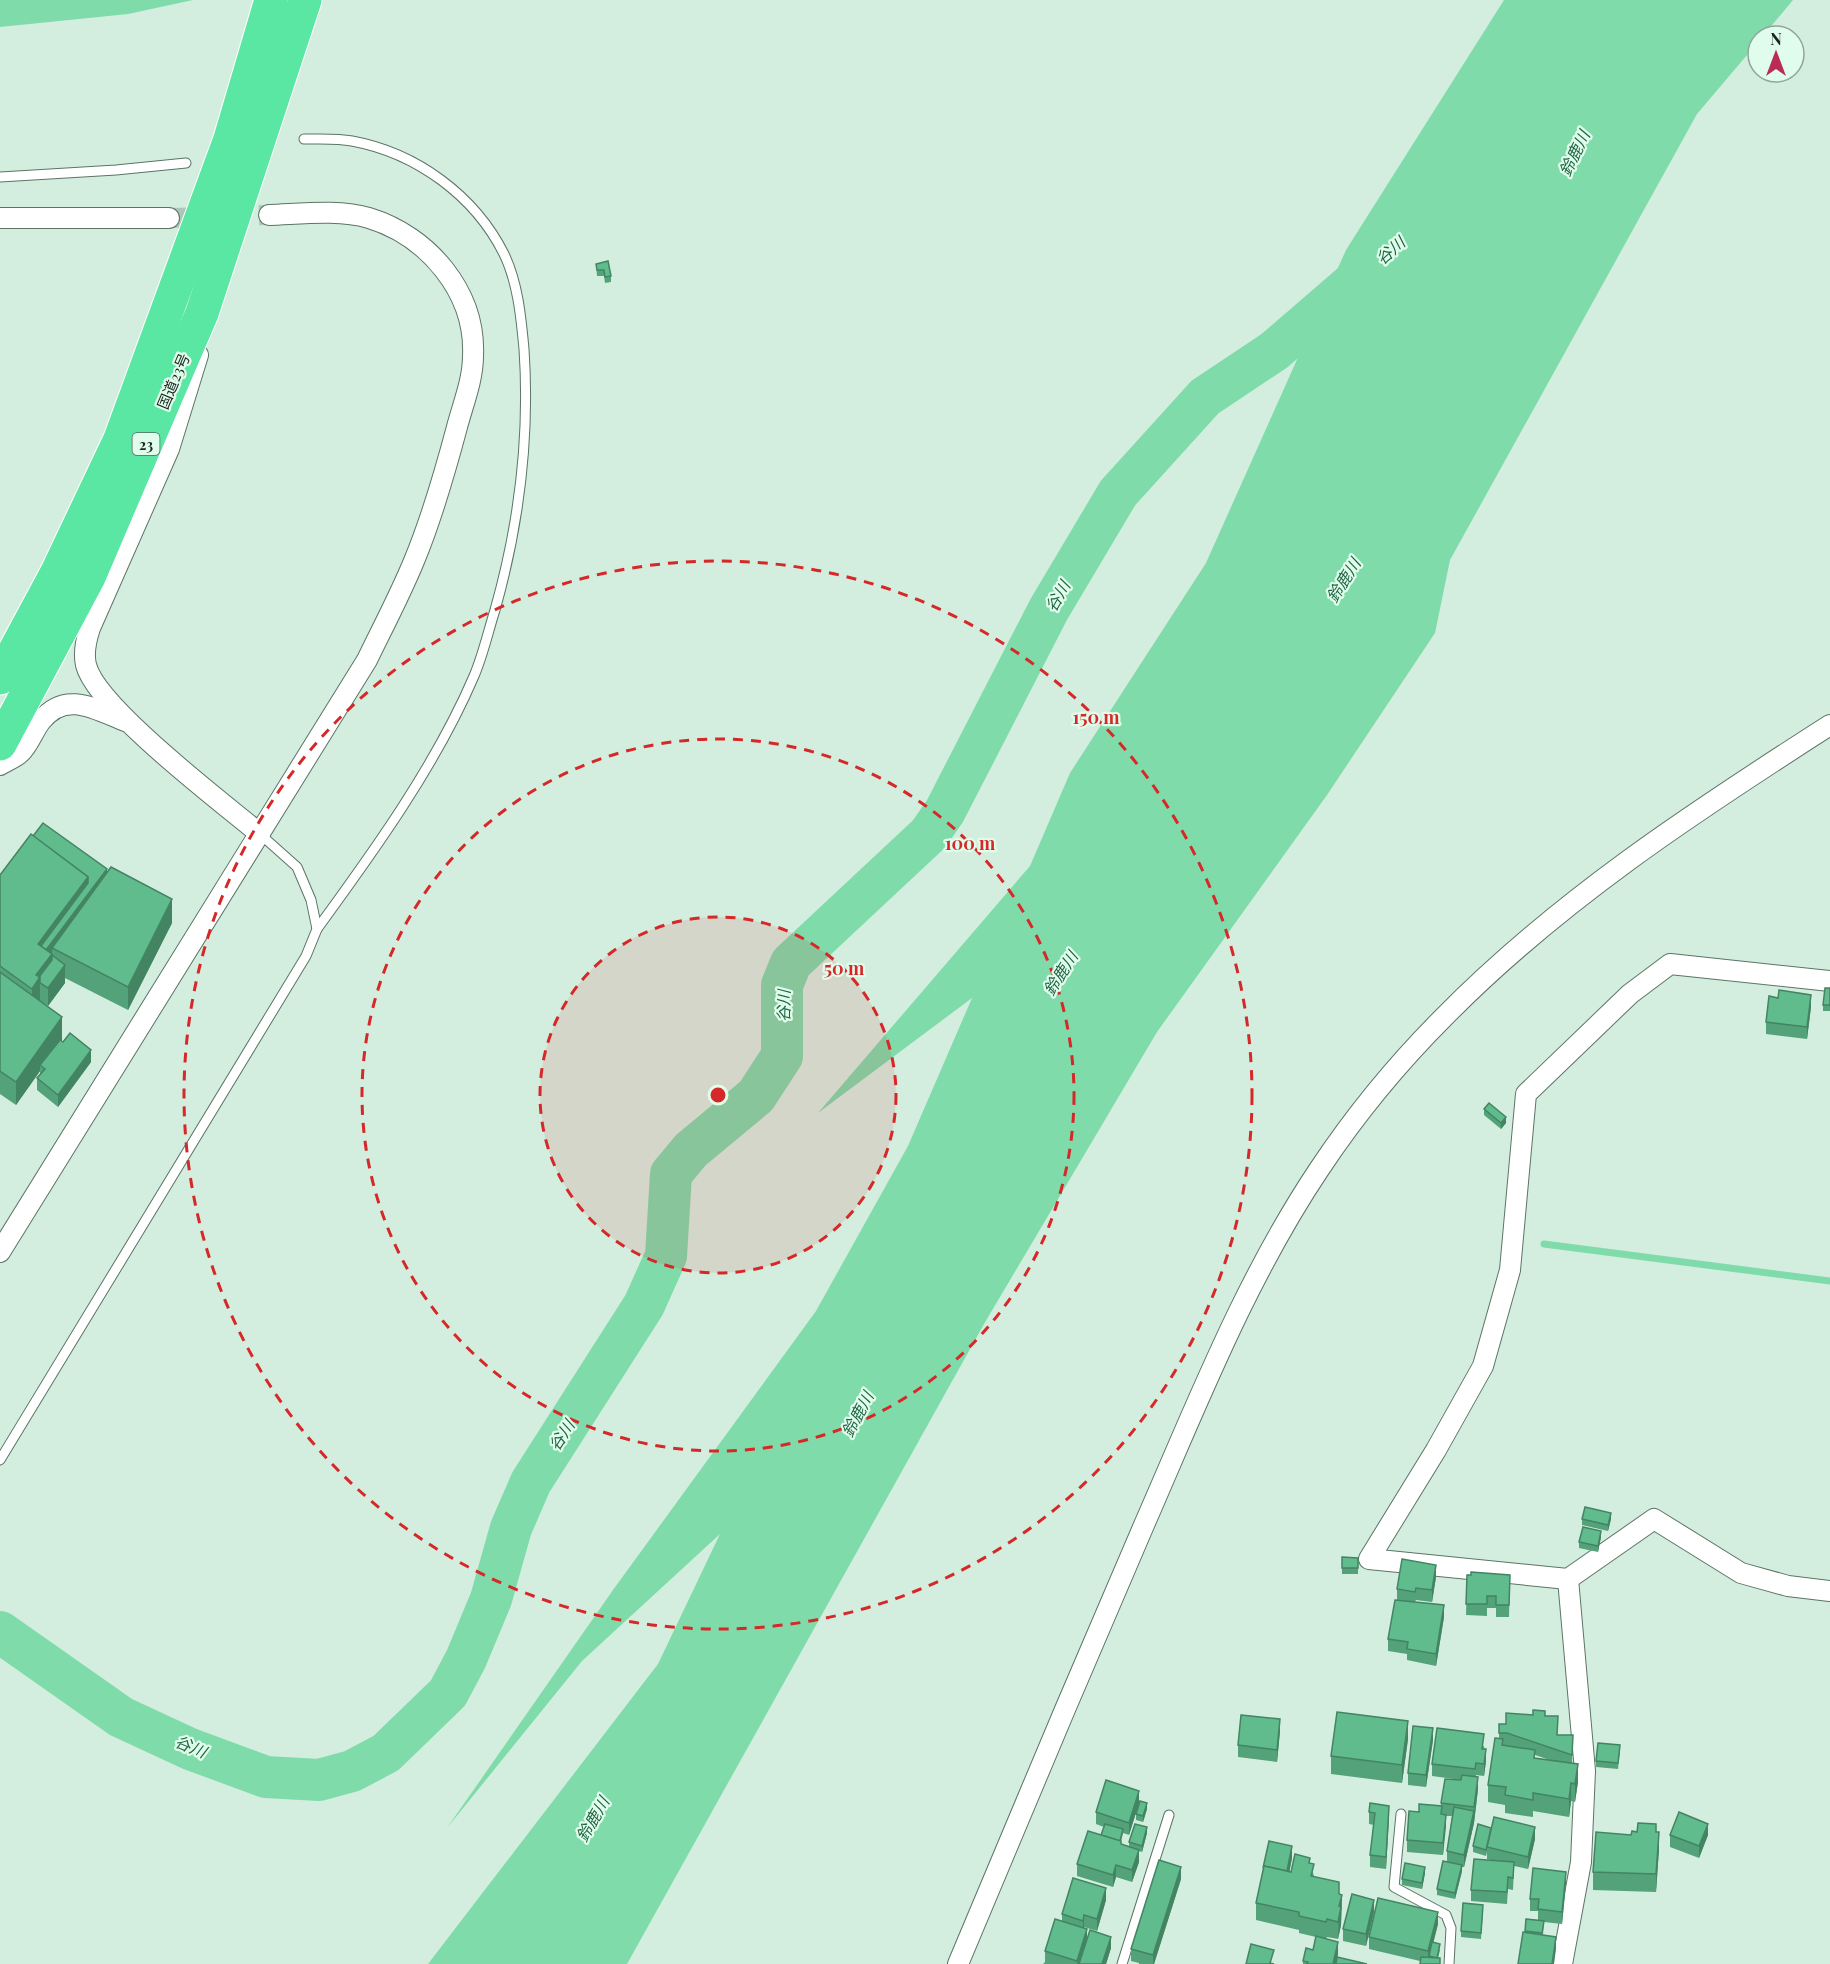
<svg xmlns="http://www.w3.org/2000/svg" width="1830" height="1964" viewBox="0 0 1830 1964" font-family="'Playfair Display','Noto Sans JP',serif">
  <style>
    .water { fill: #7fdbaa }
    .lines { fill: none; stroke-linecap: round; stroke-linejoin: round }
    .stream { stroke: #7fdbaa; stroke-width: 7 }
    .river { stroke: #7fdbaa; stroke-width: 42 }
    .street-tunnel { stroke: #aec6b8; stroke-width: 20; stroke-dasharray: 20 10; stroke-linecap: butt }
    .lane-casing { stroke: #5b7466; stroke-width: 11 }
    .street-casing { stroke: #5b7466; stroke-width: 22 }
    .highway-casing { stroke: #fff; stroke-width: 35 }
    .lane { stroke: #fff; stroke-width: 9 }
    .street { stroke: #fff; stroke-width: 20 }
    .highway { stroke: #5ae6a3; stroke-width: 33 }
    .wall { fill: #53a279; fill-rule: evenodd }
    .shaded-wall { fill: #438463 }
    .building { fill: #60bc8d; stroke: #438463; stroke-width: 1.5 }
    .ring { fill: none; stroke: #d62828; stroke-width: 3; stroke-dasharray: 10 8 }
    .labels { text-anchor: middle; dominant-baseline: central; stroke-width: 4.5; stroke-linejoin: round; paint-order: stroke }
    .shield { fill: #e0fceb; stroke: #56665c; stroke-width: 1.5 }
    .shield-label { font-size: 14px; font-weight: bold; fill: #1b251f }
    .street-label { font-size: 15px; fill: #1b251f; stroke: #e0fceb }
    .water-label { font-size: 16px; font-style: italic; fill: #206444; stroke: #e0fceb }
    .centre { fill: #d62828; stroke: #e0fceb; stroke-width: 3 }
    .ring-label { font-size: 18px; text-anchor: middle; font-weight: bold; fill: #d62828; stroke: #e0fceb; stroke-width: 4.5; stroke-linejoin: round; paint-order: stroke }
  </style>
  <rect width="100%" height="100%" fill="#d3eede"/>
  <g class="water">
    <polygon points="0,0 193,0 128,14 0,27"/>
    <polygon points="1504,0 1793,0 1763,36 1758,36 1758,42 1697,114 1450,560 1435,633 1327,795 1157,1032 984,1324 627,1964 428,1964 658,1664 720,1534 582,1661 447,1828 613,1590 816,1311 908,1146 972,998 818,1113 1030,866 1070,773 1206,563 1346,250"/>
  </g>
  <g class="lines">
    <polyline class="stream" points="1544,1244 1830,1281"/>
    <polyline class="river" points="0,1632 121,1717 190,1749 266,1777 319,1780 352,1771 386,1753 448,1693 466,1659 491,1599 511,1528 531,1482 644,1305 666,1256 671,1174 691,1150 756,1096 782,1056 782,985 791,963 929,834 945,811 1049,609 1118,493 1205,397 1274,351 1361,276"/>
    <polyline class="street-tunnel" points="169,218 269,215"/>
    <defs>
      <g id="lane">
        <path d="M304,139C320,139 337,138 352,141C417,153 475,196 504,254C518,283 521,317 524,349C530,438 519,525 495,610C488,632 483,655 474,676C436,765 374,851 317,929"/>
        <polyline points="0,177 116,170 186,163"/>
        <polyline points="0,1460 306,956 317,929 311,900 297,867 260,834"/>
        <polyline points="1401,1814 1394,1887 1446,1915 1451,1928 1449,1964"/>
        <polyline points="1122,1964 1169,1815"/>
      </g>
      <g id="street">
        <polyline points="0,218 169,218"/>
        <path d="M198,355L169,449L90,628C86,640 83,652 86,665C96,707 223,803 260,834"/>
        <path d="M0,765C6,761 15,758 20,753C29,745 33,731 41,721C65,690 95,709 125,721"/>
        <polyline points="1830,981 1670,964 1630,994 1526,1094 1510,1270 1483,1366 1436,1450 1369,1559 1568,1579 1654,1519 1741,1573 1788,1586 1830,1591"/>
        <path d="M0,1252L367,660C383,627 400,595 414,561C432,518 445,472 457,427C463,404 473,380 473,356C476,292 428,236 369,218C339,209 300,214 269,215"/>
        <path d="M958,1964C1019,1817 1081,1671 1144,1525C1197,1404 1246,1278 1320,1168C1356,1114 1399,1062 1444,1017C1558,901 1694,812 1830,725"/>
        <polyline points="1562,1964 1581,1862 1585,1771 1568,1579"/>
      </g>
      <g id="highway">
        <polyline points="0,678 57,572 120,439 230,139 271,0"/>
        <polyline points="0,744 89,577 202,313 305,0"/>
      </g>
    </defs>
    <use href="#lane" class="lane-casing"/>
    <use href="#street" class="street-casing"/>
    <use href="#highway" class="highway-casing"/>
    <use href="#lane" class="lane"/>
    <use href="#street" class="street"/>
    <use href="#highway" class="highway"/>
  </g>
  <g class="wall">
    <polygon points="596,264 611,276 611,282 605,283 604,276 597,276"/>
    <polygon points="33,836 107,871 172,923 128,1010 65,978 65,983 48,1006 40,1001 61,1041 91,1062 58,1107 37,1090 37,1078 40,1074 40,1071 16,1105 0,1094 0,875"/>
    <polygon points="1830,988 1830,1011 1823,1011 1823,1005"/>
    <polygon points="1811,1007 1807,1039 1766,1034 1766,1022"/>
    <polygon points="1484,1109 1506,1123 1501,1129 1484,1115"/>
    <polygon points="1582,1519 1611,1519 1608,1531 1582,1525"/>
    <polygon points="1601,1537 1598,1552 1579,1548 1579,1542"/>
    <polygon points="1342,1557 1358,1558 1358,1574 1342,1574"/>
    <polygon points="1467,1575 1510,1575 1509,1617 1496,1617 1496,1608 1487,1608 1487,1616 1466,1615"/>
    <polygon points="1436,1577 1432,1602 1416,1600 1415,1602 1444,1617 1436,1666 1407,1660 1407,1654 1388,1651 1388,1639 1397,1600 1397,1589"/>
    <path d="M1545,1716L1558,1735H1573L1572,1764L1578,1782L1575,1802L1571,1801L1569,1817L1533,1811V1817L1505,1813V1805L1488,1802V1785L1499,1738V1724H1506ZM1535,1755L1553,1761L1535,1758Z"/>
    <polygon points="1280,1731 1277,1762 1238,1757 1238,1745"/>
    <polygon points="1408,1739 1402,1783 1331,1774 1331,1756"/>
    <polygon points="1433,1740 1426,1787 1408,1785 1408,1773"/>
    <polygon points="1484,1746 1486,1761 1484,1776 1476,1775 1478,1789 1474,1823 1464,1867 1462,1867 1462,1871 1455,1899 1437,1895 1437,1889 1447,1862 1447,1851 1452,1816 1446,1816 1443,1855 1407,1852 1407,1840 1419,1812 1441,1806 1441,1803 1461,1780 1432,1776 1432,1764"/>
    <polygon points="1620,1751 1618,1769 1596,1767 1596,1761"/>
    <polygon points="1139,1803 1129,1835 1123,1833 1121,1842 1121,1844 1129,1847 1129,1842 1147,1833 1142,1852 1139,1851 1139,1862 1132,1882 1116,1877 1113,1887 1077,1876 1077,1864 1101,1835 1104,1827 1096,1824 1096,1812"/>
    <polygon points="1389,1806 1386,1869 1370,1867 1370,1855 1374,1825 1369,1824 1369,1812"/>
    <polygon points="1147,1809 1143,1822 1136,1820 1136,1814"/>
    <polygon points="1656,1832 1659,1849 1656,1892 1593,1890 1593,1872 1631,1835"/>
    <polygon points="1670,1835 1708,1835 1699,1858 1670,1847"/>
    <polygon points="1535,1839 1528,1869 1514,1866 1513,1890 1508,1889 1507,1904 1471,1901 1471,1890 1494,1861 1487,1859 1487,1852 1486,1856 1473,1852 1473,1846"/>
    <polygon points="1292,1858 1289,1872 1291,1872 1310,1863 1314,1876 1339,1894 1342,1895 1341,1925 1338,1939 1327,1937 1326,1939 1338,1954 1336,1964 1303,1964 1303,1961 1313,1950 1316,1937 1299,1933 1299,1930 1256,1920 1256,1903"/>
    <polygon points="1425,1873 1422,1889 1402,1885 1402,1879"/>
    <polygon points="1181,1879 1154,1964 1139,1964 1139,1963 1131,1961 1131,1949"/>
    <polygon points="1566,1884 1562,1924 1544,1922 1543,1935 1556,1949 1525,1932 1526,1919 1538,1920 1538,1911 1530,1911 1530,1899"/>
    <polygon points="1106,1900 1097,1931 1084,1927 1084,1928 1087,1940 1111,1948 1106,1964 1043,1964 1045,1962 1045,1951 1062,1921 1062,1914"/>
    <polygon points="1483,1911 1481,1939 1461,1937 1461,1931"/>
    <polygon points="1374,1912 1366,1946 1343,1941 1343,1929"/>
    <polygon points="1438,1924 1433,1943 1440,1950 1438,1958 1420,1961 1369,1949 1369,1937"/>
  </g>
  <g class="shaded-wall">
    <polygon points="107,869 107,887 52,948 52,959 40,983 40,1001 32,1013 32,989 38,944 88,877"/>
    <polygon points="172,899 172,923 128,1010 128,987"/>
    <polygon points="65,965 65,983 48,1006 48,988"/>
    <polygon points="1811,995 1811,1007 1807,1039 1807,1027"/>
    <polygon points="62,1017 62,1041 40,1065 40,1071 16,1105 16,1082"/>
    <polygon points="91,1050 91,1062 58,1107 58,1095"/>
    <polygon points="1506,1117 1506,1123 1501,1129 1501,1123"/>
    <polygon points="1611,1513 1611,1519 1608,1531 1608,1525"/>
    <polygon points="1601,1531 1601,1537 1598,1552 1598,1546"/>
    <polygon points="1436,1565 1436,1577 1432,1602 1432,1590"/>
    <polygon points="1444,1605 1444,1617 1436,1666 1436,1654"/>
    <polygon points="1280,1719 1280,1731 1277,1762 1277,1750"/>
    <polygon points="1408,1721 1408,1739 1402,1783 1402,1765"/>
    <polygon points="1433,1728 1433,1740 1426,1787 1426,1775"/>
    <polygon points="1486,1749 1486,1761 1484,1776 1484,1764"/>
    <polygon points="1578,1764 1578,1782 1575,1802 1575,1784"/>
    <polygon points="1478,1777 1478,1789 1474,1823 1464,1867 1464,1855 1474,1813"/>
    <polygon points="1571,1783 1571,1801 1569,1817 1569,1799"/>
    <polygon points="1139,1791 1139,1803 1129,1835 1129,1823"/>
    <polygon points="1147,1803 1147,1809 1143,1822 1143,1816"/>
    <polygon points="1389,1806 1389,1818 1386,1869 1386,1857"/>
    <polygon points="1446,1815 1446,1827 1443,1855 1443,1843"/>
    <polygon points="1708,1824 1708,1835 1699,1858 1699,1846"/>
    <polygon points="1147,1827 1147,1833 1142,1852 1142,1846"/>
    <polygon points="1535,1827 1535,1839 1528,1869 1528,1857"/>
    <polygon points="1659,1832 1659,1849 1656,1892 1656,1874"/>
    <polygon points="1292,1846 1292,1858 1287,1885 1287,1873"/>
    <polygon points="1139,1850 1139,1862 1132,1882 1132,1870"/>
    <polygon points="1116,1865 1116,1877 1113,1887 1113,1875"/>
    <polygon points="1462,1865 1462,1871 1455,1899 1455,1893"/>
    <polygon points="1181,1867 1181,1879 1154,1964 1153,1964 1153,1955"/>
    <polygon points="1425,1867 1425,1873 1422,1889 1422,1883"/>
    <polygon points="1566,1872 1566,1884 1562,1924 1562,1912"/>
    <polygon points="1106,1888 1106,1900 1097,1931 1097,1919"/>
    <polygon points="1342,1895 1341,1925 1338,1939 1339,1906"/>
    <polygon points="1374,1900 1374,1912 1366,1946 1366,1934"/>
    <polygon points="1438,1912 1438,1924 1430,1956 1429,1956 1428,1963 1428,1951"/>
    <polygon points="1084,1915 1084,1927 1083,1933 1083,1921"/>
    <polygon points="1087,1929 1087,1941 1079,1964 1077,1964 1077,1961"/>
    <polygon points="1111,1937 1111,1948 1106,1964 1102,1964"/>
    <polygon points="1556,1937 1556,1949 1554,1964 1552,1964"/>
    <polygon points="1338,1942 1338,1954 1336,1964 1333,1964"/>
  </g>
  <g class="building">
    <polygon points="608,261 611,276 605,277 604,270 597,270 596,264"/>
    <polygon points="43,823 107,869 46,950 41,946 88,883 88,877 33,836"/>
    <polygon points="31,834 88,877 38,944 52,954 36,975 40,977 32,989 0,966 0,875"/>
    <polygon points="111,867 172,899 128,987 52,948"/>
    <polygon points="52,955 65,965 48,988 40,983 40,977 39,977 52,960"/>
    <polygon points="0,972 62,1017 16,1082 0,1071"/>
    <polygon points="1825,988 1830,988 1830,1005 1823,1005"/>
    <polygon points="1779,990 1811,995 1807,1027 1766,1022 1769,996 1778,998"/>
    <polygon points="70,1033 91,1050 58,1095 37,1078 45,1069 40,1065 60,1040 63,1042"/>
    <polygon points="1489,1103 1506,1117 1501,1123 1484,1109"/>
    <polygon points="1585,1507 1611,1513 1608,1525 1582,1519"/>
    <polygon points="1583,1527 1601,1531 1598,1546 1579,1542"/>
    <polygon points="1342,1557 1358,1558 1358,1568 1342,1568"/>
    <polygon points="1402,1559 1436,1565 1432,1590 1416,1588 1415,1592 1397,1589"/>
    <polygon points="1471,1572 1510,1575 1509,1605 1496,1605 1496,1596 1487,1596 1487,1604 1466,1604 1467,1575 1471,1575"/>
    <polygon points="1395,1600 1444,1605 1436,1654 1407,1649 1408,1642 1388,1639"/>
    <polygon points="1533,1710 1545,1711 1545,1716 1558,1716 1557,1735 1573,1735 1572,1755 1507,1733 1499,1733 1499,1724 1506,1724 1506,1713 1533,1715"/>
    <polygon points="1337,1712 1408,1721 1402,1765 1331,1756"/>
    <polygon points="1241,1715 1280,1719 1277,1750 1238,1745"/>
    <polygon points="1413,1726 1433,1728 1426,1775 1408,1773"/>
    <polygon points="1437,1728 1484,1734 1482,1749 1486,1749 1484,1764 1476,1763 1475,1769 1432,1764"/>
    <polygon points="1495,1738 1503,1739 1502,1745 1535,1750 1534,1758 1578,1764 1575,1784 1571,1783 1569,1799 1533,1793 1533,1800 1505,1795 1506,1787 1488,1785"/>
    <polygon points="1598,1743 1620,1745 1618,1763 1596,1761"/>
    <polygon points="1462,1775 1478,1777 1474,1807 1441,1803 1445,1779 1461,1780"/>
    <polygon points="1106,1780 1139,1791 1129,1823 1096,1812"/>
    <polygon points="1140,1801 1147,1803 1143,1816 1136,1814"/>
    <polygon points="1370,1803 1389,1806 1386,1857 1370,1855 1375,1813 1369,1812"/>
    <polygon points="1419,1804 1442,1806 1441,1814 1446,1815 1443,1843 1407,1840 1409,1811 1419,1812"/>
    <polygon points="1454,1807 1474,1811 1464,1855 1447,1851"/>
    <polygon points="1679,1812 1708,1824 1699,1846 1670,1835"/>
    <polygon points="1494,1817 1535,1827 1528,1857 1487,1847"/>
    <polygon points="1638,1823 1656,1824 1656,1832 1659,1832 1656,1874 1593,1872 1596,1832 1631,1835 1632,1831 1637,1832"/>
    <polygon points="1105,1824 1123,1829 1120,1841 1101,1835"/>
    <polygon points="1135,1824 1147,1827 1142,1846 1129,1842"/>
    <polygon points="1478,1824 1491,1828 1486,1850 1473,1846"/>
    <polygon points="1088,1831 1121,1841 1121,1844 1139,1850 1132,1870 1116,1865 1113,1875 1077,1864"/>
    <polygon points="1269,1841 1292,1846 1287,1871 1264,1866 1263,1868"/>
    <polygon points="1295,1854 1310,1858 1309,1863 1314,1864 1311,1876 1339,1882 1339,1894 1342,1895 1339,1906 1341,1907 1338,1922 1327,1919 1326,1922 1299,1916 1299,1912 1256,1903 1264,1866 1291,1872"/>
    <polygon points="1474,1859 1514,1862 1513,1878 1508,1877 1507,1892 1471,1890"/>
    <polygon points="1159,1860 1181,1867 1153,1955 1131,1949"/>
    <polygon points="1443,1861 1462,1865 1455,1893 1437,1889"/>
    <polygon points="1405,1863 1425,1867 1422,1883 1402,1879"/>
    <polygon points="1533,1868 1566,1872 1562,1912 1538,1909 1539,1899 1530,1899"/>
    <polygon points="1073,1878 1106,1888 1097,1919 1084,1915 1083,1921 1062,1914"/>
    <polygon points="1352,1894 1374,1900 1366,1934 1343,1929"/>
    <polygon points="1378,1898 1438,1912 1428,1951 1369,1937"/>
    <polygon points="1463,1903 1483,1905 1481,1933 1461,1931"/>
    <polygon points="1055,1919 1087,1929 1077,1961 1045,1951"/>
    <polygon points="1526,1919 1544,1921 1542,1933 1525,1931"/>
    <polygon points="1090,1930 1111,1937 1102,1964 1079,1964"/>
    <polygon points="1523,1932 1556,1937 1552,1964 1518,1964"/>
    <polygon points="1316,1936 1338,1942 1333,1964 1307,1964 1308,1962 1303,1961 1306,1948 1313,1950"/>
    <polygon points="1432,1942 1440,1944 1437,1958 1429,1956"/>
    <polygon points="1251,1944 1274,1950 1270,1963 1274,1964 1246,1964"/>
    <polygon points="1337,1957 1367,1964 1336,1964"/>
    <polygon points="1421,1957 1440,1958 1440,1964 1420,1964"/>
  </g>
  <circle cx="718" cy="1095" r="178" fill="#d62828" fill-opacity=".12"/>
  <g class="ring">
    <circle cx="718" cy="1095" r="178"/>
    <circle cx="718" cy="1095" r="356"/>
    <circle cx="718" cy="1095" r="534"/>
  </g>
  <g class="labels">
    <rect class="shield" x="132.5" y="433" width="27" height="22" rx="4.5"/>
    <g class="shield-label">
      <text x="146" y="444">23</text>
    </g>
    <g class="street-label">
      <text transform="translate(173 381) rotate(-67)">国道23号</text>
    </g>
    <g class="water-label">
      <text transform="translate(1574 153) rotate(-64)">鈴鹿川</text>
      <text transform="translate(1390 250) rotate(-41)">谷川</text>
      <text transform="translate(1343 580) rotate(-58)">鈴鹿川</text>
      <text transform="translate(1057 596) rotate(-60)">谷川</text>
      <text transform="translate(1060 973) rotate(-57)">鈴鹿川</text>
      <text transform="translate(783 1006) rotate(-89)">谷川</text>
      <text transform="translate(857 1414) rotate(-62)">鈴鹿川</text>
      <text transform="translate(561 1435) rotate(-57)">谷川</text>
      <text transform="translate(191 1746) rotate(23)">谷川</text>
      <text transform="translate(592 1819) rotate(-60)">鈴鹿川</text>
    </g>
  </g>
  <circle cx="718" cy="1095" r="9" class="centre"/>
  <g class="ring-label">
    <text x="1096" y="724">150 m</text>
    <text x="970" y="850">100 m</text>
    <text x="844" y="975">50 m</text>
  </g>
  <g transform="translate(1776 54)"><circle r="28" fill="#e0fceb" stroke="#91a699" stroke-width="1.5"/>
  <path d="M0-4.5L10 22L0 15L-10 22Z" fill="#ba2b55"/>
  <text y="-9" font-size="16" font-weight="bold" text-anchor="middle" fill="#1b251f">N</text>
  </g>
</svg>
